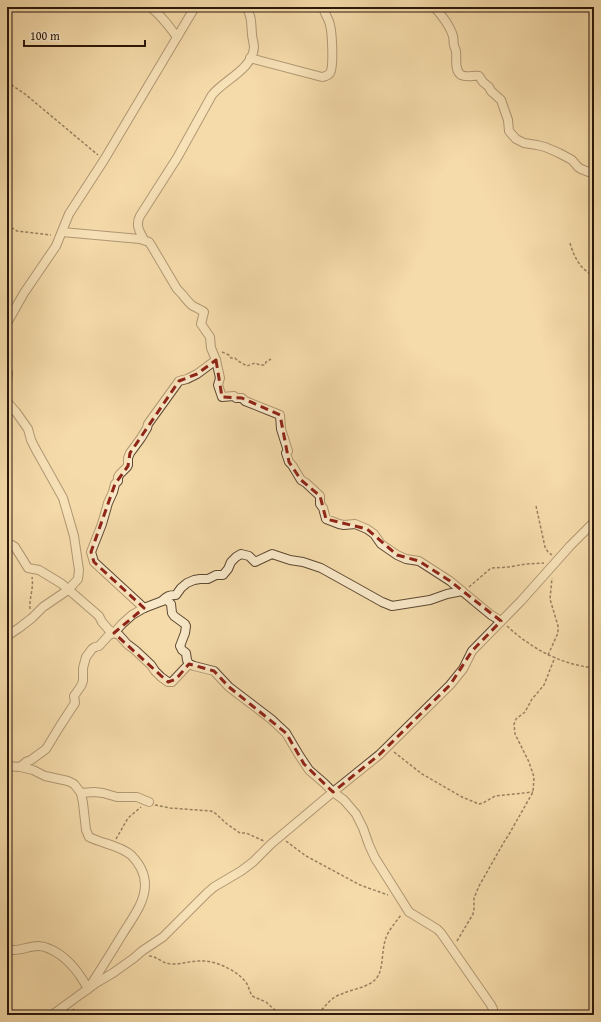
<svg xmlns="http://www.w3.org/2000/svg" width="601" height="1022" viewBox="0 0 601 1022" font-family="'Gentium Book Plus',serif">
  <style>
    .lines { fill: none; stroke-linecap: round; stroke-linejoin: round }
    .minor-casing { stroke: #5e4833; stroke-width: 10 }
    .path { stroke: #2b170b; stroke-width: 1.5; stroke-dasharray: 3 2; stroke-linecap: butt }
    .minor { stroke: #f8e8c8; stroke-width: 8 }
    .marked { fill: none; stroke: #8f2418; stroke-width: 3; stroke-dasharray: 8 5; stroke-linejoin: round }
  </style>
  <rect width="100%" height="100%" fill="#f5dbaa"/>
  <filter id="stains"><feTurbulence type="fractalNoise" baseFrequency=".005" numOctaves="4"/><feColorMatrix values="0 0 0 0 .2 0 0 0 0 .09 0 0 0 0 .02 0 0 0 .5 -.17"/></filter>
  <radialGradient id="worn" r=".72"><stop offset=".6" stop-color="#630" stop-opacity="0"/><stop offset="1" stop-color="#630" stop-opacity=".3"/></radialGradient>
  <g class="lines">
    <defs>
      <g id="minor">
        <path d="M150,7C161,15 169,26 177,37"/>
        <path d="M434,7C441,14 450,26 453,36C454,39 453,42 454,45C455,50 455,47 456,51C457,59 454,70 461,75C467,78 473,75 479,76L483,82L489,87L491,91L501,100L508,120L509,131L516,139L524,143L537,145L545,147L559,153L572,160L578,167L581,169L594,174"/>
        <path d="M250,58L322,77C326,76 328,76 330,73C334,67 332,32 330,25C329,19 324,13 323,7"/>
        <path d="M62,232L140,239L149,242L151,245L177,289C183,294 187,302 193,306C197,308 201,310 204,312L201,324L210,337L211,348L216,360L220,378L218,385L222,397L234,396L236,398H242L245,401L280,415L281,429L288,451L286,453L289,462L292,465L301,480L306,483L320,496V504L323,508L326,519L339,524L344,525L355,524L367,529L374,534L381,544L397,555L406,559L419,561L450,581L480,606L491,615L501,621"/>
        <path d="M144,240C140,232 135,225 140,216L177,158L212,95C224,80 253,69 254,47C254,43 252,38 252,34C251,24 252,16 246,7"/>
        <polyline points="7,323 24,293 56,246 69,214 104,160 195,7"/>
        <polyline points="7,371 8,373 7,384"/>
        <polyline points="7,399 8,403 16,412 28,429 31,440 35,448 63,498 74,536 79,570 78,579 68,590 43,607 32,618 19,628 7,636"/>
        <polyline points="7,546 12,545 15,547 28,568 39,570 49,576 62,584 99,616 102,622 109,630 114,633 119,635 127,644 135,650 151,665 155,671 161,677 168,682 172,682 189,664"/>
        <path d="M162,601C167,596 169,595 176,595L181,588L187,583L194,580L200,579H208L216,575H223L228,569L231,562L236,557L241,554L249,556L255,562L272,554L290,560L303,562L321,568L357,588L382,602L392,606L430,600L447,594L462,591"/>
        <polyline points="144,608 94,562 91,552 102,524 108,503 113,492 115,484 118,481 118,477 120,474 127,467 128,465 128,458 130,453 141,438 147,428 148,424 179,381 187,379 197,374 216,360"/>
        <path d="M7,766L20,767L33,770L45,776L68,781L74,784L81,793L83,803L86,830L89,837C103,844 119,845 131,855C139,863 145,874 145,885C145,903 131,920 122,935C111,953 100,971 88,989C79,972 68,957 50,949C46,947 43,946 38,946C30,946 22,950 14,950H11L7,947"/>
        <polyline points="20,767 26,762 31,760 46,749 60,726 73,706 75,703 74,696 81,686 83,681 83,668 86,657 92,649 95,647 99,646 109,635 114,633 122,624 132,615 144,608 165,600 168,601 171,604 172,613 174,616 185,624 186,626 185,633 180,646 182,650 186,653 187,660 189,664 194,666 214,671 229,687 271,719 286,733 299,755 309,770 324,783 333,792 344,800 356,814 363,828 369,845 375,858 409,912 437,929 441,933 491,1005 493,1009 493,1015"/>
        <polyline points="81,793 94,792 103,793 117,797 137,797 149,802"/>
        <polyline points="52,1015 96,983 113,973 134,958 142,951 163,937 207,893 214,887 241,871 253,862 271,844 333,792 379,755 450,685 463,669 472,651 521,601 570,546 594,522"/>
      </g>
    </defs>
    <use href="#minor" class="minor-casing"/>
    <g class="path">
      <polyline points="7,82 25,94 98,155"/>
      <polyline points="7,225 17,231 51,235"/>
      <path d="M570,243C574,257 580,269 594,276"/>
      <polyline points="222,352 229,355 231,358 235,358 238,361 247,366 255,363 260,365 265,365 266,362 271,359"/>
      <polyline points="536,506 545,547 548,552 552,555"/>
      <polyline points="469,587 491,568 509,567 526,564 544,563"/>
      <path d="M30,609C29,598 34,588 32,577"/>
      <path d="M507,626C532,649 560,664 594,668"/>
      <polyline points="548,655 558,633 558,626 550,599 552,578"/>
      <polyline points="394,752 422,774 462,797 479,804 483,803 495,796 533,792"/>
      <polyline points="155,805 170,808 211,811 215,813 227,824 240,833 246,833 264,841"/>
      <polyline points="116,839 128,818 141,807"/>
      <polyline points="286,841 306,856 360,885 388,895"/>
      <polyline points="457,941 473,914 474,909 474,898 479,886 504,842 508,836 533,792 534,777 529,762 515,734 514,724 516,719 525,712 532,699 544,685 555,657"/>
      <path d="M149,956C157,956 162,964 172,964C182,964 191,961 200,961C215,960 239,971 247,984C249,988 250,992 252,996L266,1002L276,1011L287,1015"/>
      <polyline points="73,1009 78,1015"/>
      <path d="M313,1015C323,1011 324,1006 331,1000C334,997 338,995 342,994C353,988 373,988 379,974C383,965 382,951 385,941C387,932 395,923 401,915"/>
    </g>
    <use href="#minor" class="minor"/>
  </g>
  <path d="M0 0H601V1022H0ZM216,360L222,397L242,398L280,415L289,462L301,480L320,496L326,519L367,529L397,555L419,561L450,581L501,621L472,651L450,685L379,755L333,792L304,764L286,733L229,687L214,671L189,664L176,679L168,682L114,633L144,608L94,562L91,552L115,484L128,466L130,453L179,381L197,374Z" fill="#f5dbaa" fill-opacity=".55" fill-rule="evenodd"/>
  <path class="marked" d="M216,360L222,397L242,398L280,415L289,462L301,480L320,496L326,519L367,529L397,555L419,561L450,581L501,621L472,651L450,685L379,755L333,792L304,764L286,733L229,687L214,671L189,664L176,679L168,682L114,633L144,608L94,562L91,552L115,484L128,466L130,453L179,381L197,374Z"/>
  <rect width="601" height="1022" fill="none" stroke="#f5dbaa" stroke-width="24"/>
  <rect x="8" y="8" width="585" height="1006" fill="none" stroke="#2b170b" stroke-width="2"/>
  <rect x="12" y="12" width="577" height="998" fill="none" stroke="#2b170b"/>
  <path d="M24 40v6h121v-6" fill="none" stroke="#2b170b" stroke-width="2"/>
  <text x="30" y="40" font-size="12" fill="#2b170b" stroke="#f8e8c8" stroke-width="3" paint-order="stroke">100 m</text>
  <rect width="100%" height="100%" filter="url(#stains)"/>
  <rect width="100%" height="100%" fill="url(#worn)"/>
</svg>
